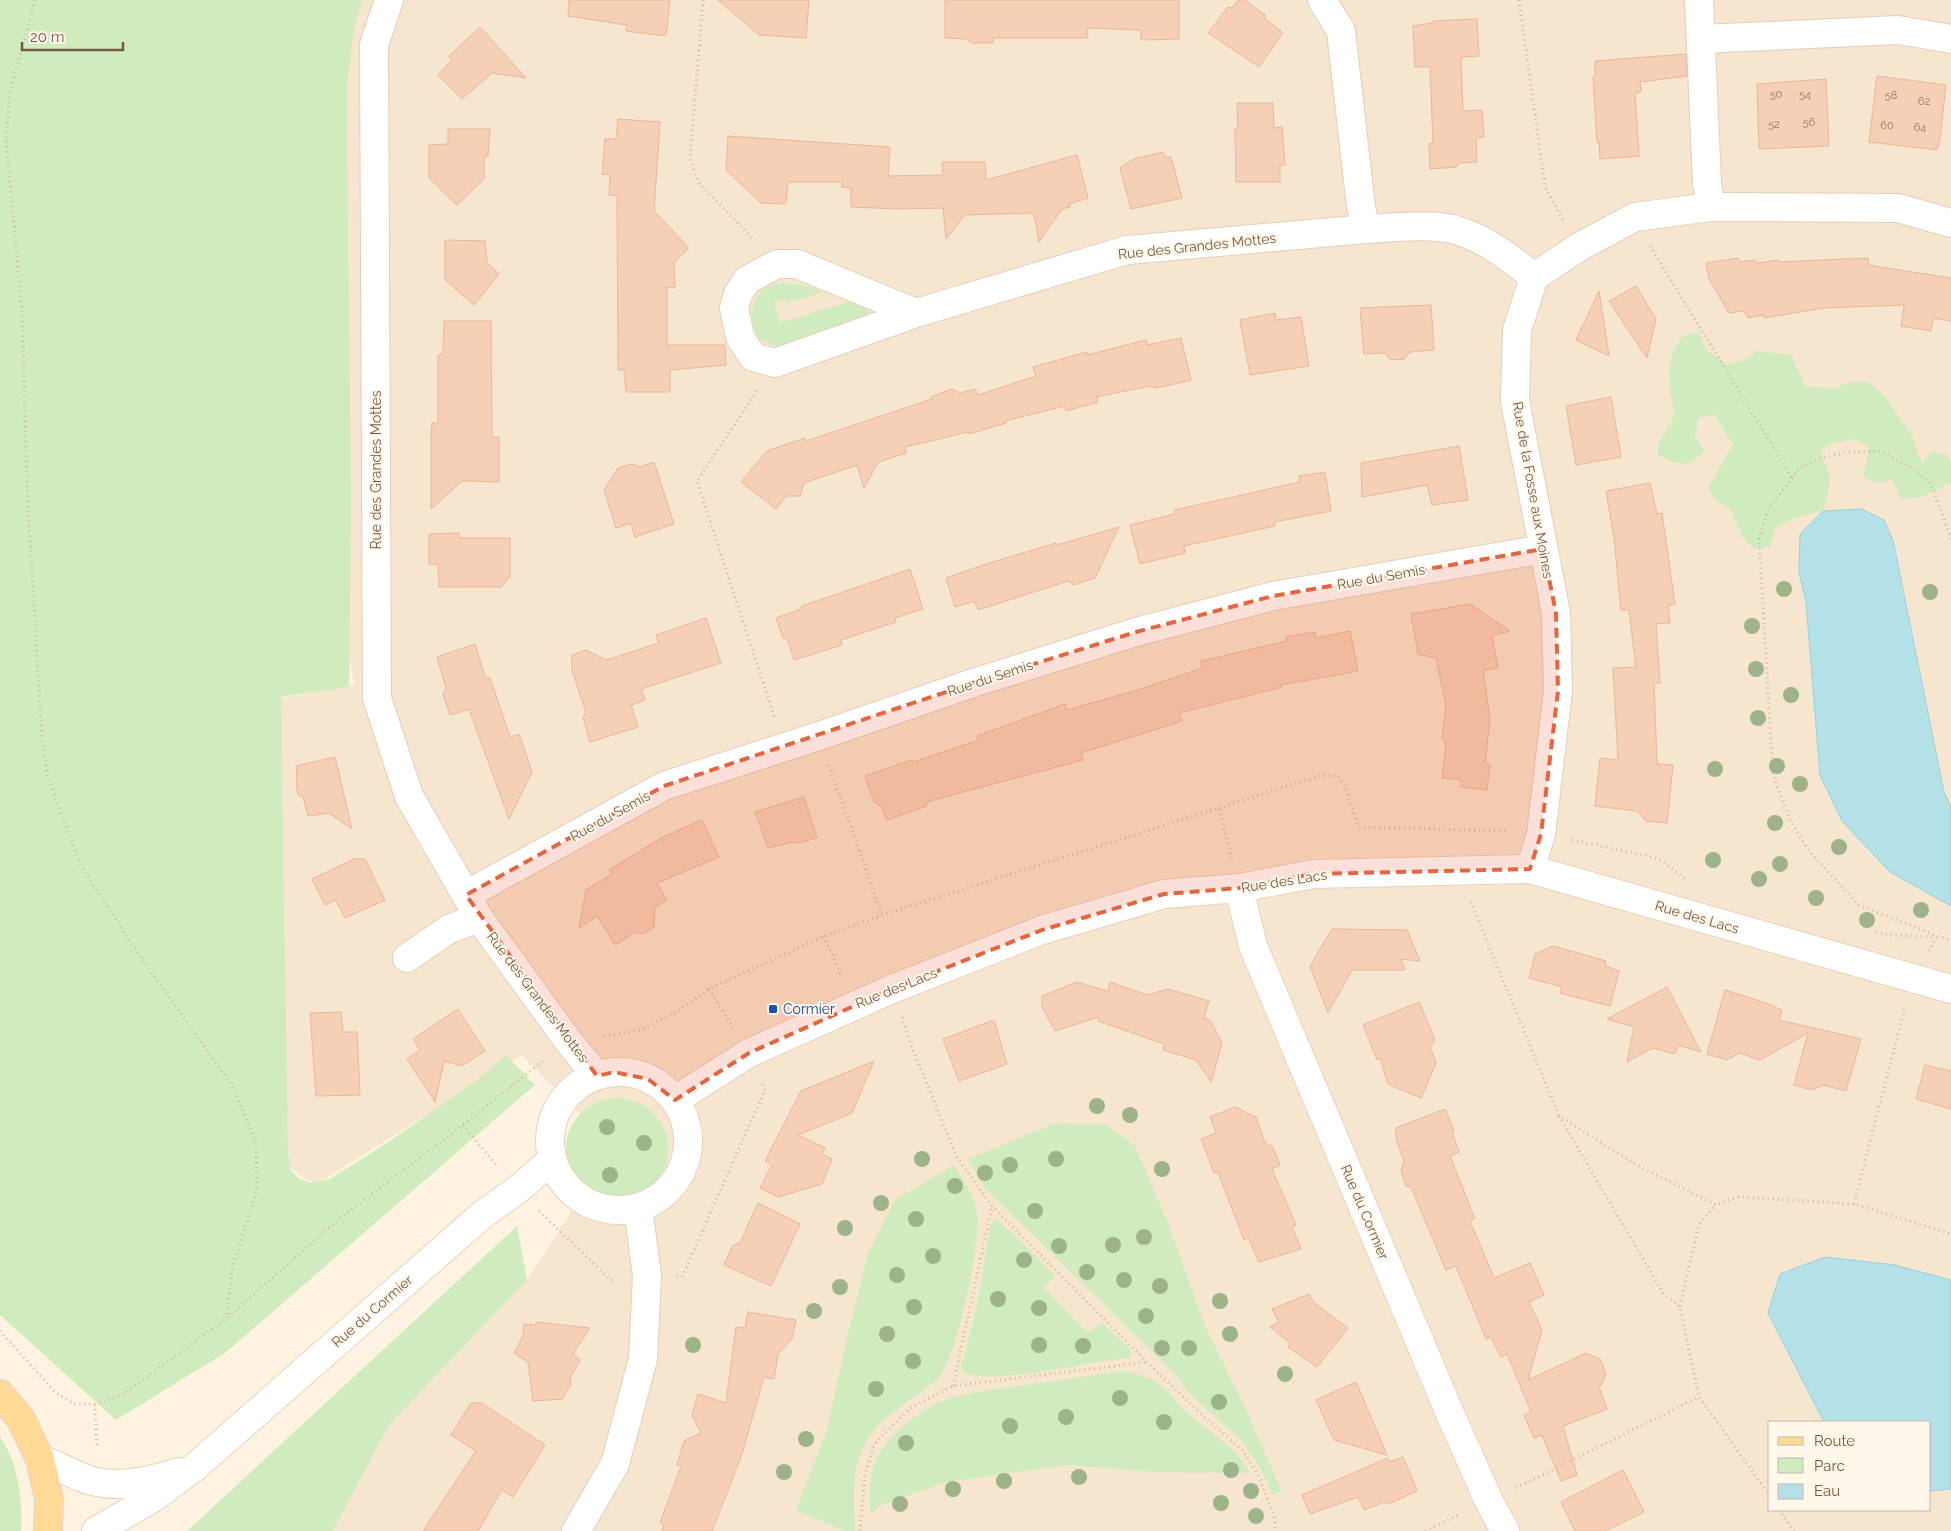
<svg xmlns="http://www.w3.org/2000/svg" width="1951" height="1531" viewBox="0 0 1951 1531" font-family="Raleway,sans-serif">
  <style>
    .residential { fill: #f6e5cf; fill-rule: evenodd }
    .green { fill: #d0ecbf }
    .water { fill: #b4e0e8; stroke: #9ad0db }
    .building { fill: #f5d0b7; stroke: #e9b796 }
    .lines { fill: none; stroke-linecap: round; stroke-linejoin: round }
    .street-casing { stroke: #e3cfbc; stroke-width: 30 }
    .secondary-casing { stroke: #ead2bc; stroke-width: 30 }
    .primary-casing { stroke: #ded7d3; stroke-width: 30 }
    .path { stroke: #dab49a; stroke-width: 3; stroke-dasharray: 1 4; stroke-linecap: butt }
    .street { stroke: #fff; stroke-width: 28 }
    .secondary { stroke: #fff; stroke-width: 28 }
    .primary { stroke: #ffda97; stroke-width: 28 }
    .tree { fill: #9eb387 }
    .marked { fill: #e5663e; fill-opacity: 0.2; stroke: #e5663e; stroke-width: 4; stroke-dasharray: 10 6; stroke-linejoin: round }
    .transit-dot { fill: #1a4fb4; stroke: #fff7e9; stroke-width: 2 }
    .labels { text-anchor: middle; dominant-baseline: central; stroke-width: 4; stroke-linejoin: round; paint-order: stroke }
    .number-label { font-size: 11px; fill: #967662 }
    .street-label { font-size: 14px; fill: #775846; stroke: #fff7e9 }
    .transit-label { font-size: 14px; fill: #164399; stroke: #fff7e9; text-anchor: start }
  </style>
  <rect width="100%" height="100%" fill="#fef3e1"/>
  <path class="residential" d="M353,0H1951V1531H333L389,1425L527,1280L613,1148L522,1055L318,1183L307,1180L287,1165L280,699L355,684L345,644L340,39ZM1770,1422H1930V1510H1770Z"/>
  <g class="green">
    <polygon points="0,0 362,0 353,34 347,88 351,512 349,687 281,697 288,1155 291,1170 298,1178 310,1183 330,1179 390,1141 476,1081 506,1055 535,1085 225,1353 116,1420 0,1315"/>
    <path d="M781,283L808,286L823,292L787,303L786,299L774,303L780,323L848,302C857,303 870,305 871,317L782,348C774,345 762,342 757,335C747,319 752,295 769,286C773,285 777,284 781,283Z"/>
    <path d="M1698,332L1707,350L1727,364L1742,361L1758,351L1791,355L1805,386L1833,389L1848,382H1868L1883,394L1912,435L1922,464L1933,451L1948,456L1951,469V483L1921,497L1901,499L1892,479L1879,483L1863,477L1869,447L1856,439L1833,443L1820,450L1831,479L1823,511L1797,517L1776,527L1770,547L1754,549L1742,536L1731,509L1716,501L1708,487L1733,445L1715,415L1698,418L1695,437L1705,451L1688,464L1672,462L1658,455V446L1675,414C1670,394 1666,371 1673,352C1675,346 1680,340 1684,335Z"/>
    <circle cx="617" cy="1149" r="51"/>
    <polygon points="1056,1123 1106,1125 1135,1146 1168,1223 1205,1326 1243,1404 1282,1491 1272,1495 1261,1469 1240,1439 1189,1393 1175,1374 984,1187 968,1159"/>
    <path d="M954,1165C963,1180 974,1195 977,1213C981,1241 958,1355 939,1377C936,1382 929,1385 925,1389C904,1405 879,1419 866,1442C850,1468 854,1502 855,1531H845L796,1510L827,1430L849,1329L868,1254L895,1200Z"/>
    <path d="M996,1219L1024,1244L1055,1276L1044,1288L1088,1333L1102,1323L1129,1348L1132,1354L1129,1358C1093,1360 991,1387 964,1372L961,1365L965,1353L978,1300L990,1226Z"/>
    <polygon points="517,1226 527,1280 389,1425 333,1531 187,1531"/>
    <path d="M1124,1371C1136,1374 1147,1376 1157,1382C1168,1389 1175,1401 1184,1410C1206,1431 1236,1445 1250,1473L1158,1472L1067,1465L946,1482L881,1505L871,1514C866,1474 874,1450 906,1424C921,1411 936,1402 955,1397C981,1390 1008,1388 1034,1384C1064,1380 1094,1374 1124,1371Z"/>
    <path d="M0,1437C19,1464 22,1499 21,1531H0Z"/>
  </g>
  <g class="water">
    <polygon points="1861,509 1884,520 1893,540 1944,792 1951,807 1951,906 1890,872 1842,821 1820,775 1806,602 1799,572 1800,534 1823,511"/>
    <polygon points="1825,1257 1895,1265 1951,1280 1951,1489 1930,1491 1930,1422 1824,1422 1768,1313 1780,1274"/>
  </g>
  <g class="building">
    <polygon points="569,0 670,0 666,36 626,31 627,25 568,16"/>
    <polygon points="718,0 809,0 806,38 759,35"/>
    <polygon points="945,0 1179,0 1179,39 1141,40 1141,30 1087,28 1088,38 993,38 993,43 972,43 967,39 945,38"/>
    <polygon points="1238,0 1245,0 1266,16 1264,18 1283,33 1259,67 1208,33 1228,7 1232,8"/>
    <polygon points="1477,19 1479,56 1461,57 1463,111 1482,110 1484,137 1476,138 1477,162 1459,163 1456,167 1430,169 1429,144 1433,143 1430,67 1415,67 1413,26 1433,23 1433,21"/>
    <polygon points="480,27 526,78 492,73 462,99 438,75 452,60 449,56"/>
    <polygon points="1686,54 1687,76 1640,82 1641,92 1635,93 1639,156 1600,159 1599,142 1597,142 1593,77 1595,77 1595,61"/>
    <polygon points="1877,76 1946,85 1940,139 1937,150 1869,142"/>
    <polygon points="1826,79 1829,146 1759,149 1757,84"/>
    <polygon points="1237,103 1273,103 1274,128 1282,127 1285,165 1280,165 1280,182 1236,182 1235,128 1238,128"/>
    <polygon points="618,119 660,122 654,211 689,248 674,262 675,288 667,287 667,345 725,345 726,365 670,370 670,392 626,392 624,370 618,370 617,196 609,195 610,175 602,174 605,139 616,139"/>
    <polygon points="448,129 490,129 488,156 484,156 484,179 457,205 429,178 429,145 448,144"/>
    <polygon points="728,136 890,147 888,176 943,175 942,162 985,162 986,180 1077,155 1088,198 1069,204 1070,207 1062,209 1039,242 1034,213 965,215 946,239 943,208 898,209 851,207 851,188 842,187 842,182 788,182 786,204 761,203 726,170"/>
    <polygon points="1163,152 1166,158 1171,157 1182,198 1131,209 1120,168 1134,159"/>
    <polygon points="445,240 485,241 487,263 499,274 474,305 445,280"/>
    <polygon points="1738,258 1739,262 1754,260 1758,263 1778,260 1778,262 1868,258 1868,265 1951,278 1951,321 1933,318 1931,331 1901,326 1904,305 1824,308 1764,318 1764,315 1748,318 1744,311 1729,313 1709,279 1706,263"/>
    <polygon points="1636,286 1656,319 1647,358 1609,301"/>
    <polygon points="1599,291 1609,356 1576,340"/>
    <polygon points="1431,305 1434,350 1410,352 1404,359 1391,360 1384,353 1364,354 1360,308"/>
    <polygon points="1275,313 1276,320 1301,317 1309,366 1250,375 1240,320"/>
    <polygon points="444,321 491,321 492,437 499,437 499,482 462,481 431,509 431,437 432,423 438,423 438,355 443,354"/>
    <polygon points="1181,338 1191,380 1157,388 1150,386 1096,397 1098,402 1066,411 1065,406 1005,421 1006,423 969,434 968,432 905,447 906,453 878,462 864,488 857,465 804,483 800,496 786,496 776,509 741,482 767,451 805,438 806,441 932,399 931,397 952,389 960,393 975,389 978,395 1036,376 1033,367 1087,352 1087,355 1146,340 1147,345"/>
    <polygon points="1611,397 1621,457 1576,465 1566,406"/>
    <polygon points="1459,446 1468,500 1432,505 1427,485 1362,497 1361,463"/>
    <polygon points="654,462 674,524 635,537 631,523 616,528 604,490 618,468 632,464 640,467"/>
    <polygon points="1325,472 1331,511 1274,522 1275,526 1184,546 1185,553 1140,564 1130,525 1175,514 1175,510 1300,482 1299,476"/>
    <polygon points="1650,483 1657,514 1662,513 1675,604 1668,605 1670,623 1656,624 1660,683 1654,683 1657,764 1673,765 1667,823 1646,821 1637,811 1595,806 1600,758 1618,760 1613,668 1636,667 1629,610 1621,610 1614,538 1606,491"/>
    <polygon points="1119,527 1095,578 1074,585 1068,581 978,610 974,601 955,607 946,578 983,565 1056,543 1057,545"/>
    <polygon points="459,533 459,538 510,538 510,577 501,587 439,587 438,564 429,564 429,534"/>
    <polygon points="910,569 923,609 895,618 896,622 841,640 842,645 794,660 788,641 783,638 776,618 799,610 802,606"/>
    <polygon points="1470,604 1510,631 1492,636 1498,668 1483,670 1490,720 1485,763 1490,764 1487,790 1461,787 1461,780 1442,778 1446,744 1442,739 1446,705 1436,658 1418,654 1411,614"/>
    <polygon points="706,618 721,663 641,689 645,700 631,705 638,727 590,742 583,717 586,712 572,670 572,655 586,650 606,660 659,643 656,635"/>
    <polygon points="1350,631 1358,671 1281,685 1282,687 1179,713 1182,721 1081,753 1083,760 926,802 927,806 887,820 882,807 874,802 865,776 912,760 913,762 979,740 977,736 1065,704 1067,710 1141,689 1202,668 1201,661 1287,641 1286,637 1315,632 1316,638"/>
    <polygon points="475,644 485,677 490,678 510,737 519,734 532,772 509,819 469,709 450,715 443,694 446,688 437,657"/>
    <polygon points="335,757 352,829 329,813 308,816 303,797 298,795 296,782 297,777 296,766"/>
    <polygon points="804,797 817,838 799,843 793,842 768,848 755,812"/>
    <polygon points="702,820 719,857 657,883 667,900 655,907 654,927 643,934 636,932 615,945 597,916 579,928 586,890 612,874 609,870 663,837"/>
    <polygon points="354,859 365,859 385,900 345,918 336,900 325,905 312,879"/>
    <polygon points="1332,929 1407,930 1420,961 1401,959 1405,970 1352,970 1328,1013 1310,966"/>
    <polygon points="1553,946 1606,961 1605,966 1619,971 1610,1006 1560,993 1562,987 1529,978 1535,954"/>
    <polygon points="1077,982 1108,991 1110,982 1147,995 1168,989 1209,1001 1204,1018 1210,1020 1222,1043 1211,1082 1196,1060 1163,1050 1164,1044 1098,1021 1099,1017 1055,1031 1042,1007 1042,996"/>
    <polygon points="1667,987 1701,1052 1678,1045 1675,1054 1653,1048 1627,1062 1634,1027 1607,1019"/>
    <polygon points="1725,990 1766,1003 1782,1010 1779,1020 1861,1039 1846,1091 1823,1085 1812,1090 1794,1085 1808,1033 1760,1060 1740,1053 1727,1060 1707,1054"/>
    <polygon points="1419,1002 1435,1040 1430,1047 1436,1063 1421,1098 1388,1084 1380,1058 1377,1060 1363,1025"/>
    <polygon points="458,1009 485,1051 462,1066 444,1061 435,1102 407,1059 420,1050 413,1039"/>
    <polygon points="341,1012 343,1032 357,1032 360,1095 316,1096 310,1013"/>
    <polygon points="994,1020 1007,1064 959,1081 943,1039"/>
    <polygon points="874,1061 852,1113 798,1135 825,1148 822,1154 832,1159 822,1184 778,1197 760,1188 772,1165 765,1161 801,1091"/>
    <polygon points="1925,1065 1951,1071 1951,1109 1916,1099"/>
    <polygon points="1235,1107 1256,1117 1265,1143 1272,1146 1280,1165 1272,1169 1296,1225 1292,1227 1301,1249 1259,1262 1248,1237 1244,1240 1218,1172 1214,1173 1201,1139 1216,1133 1210,1117"/>
    <polygon points="1445,1109 1454,1130 1452,1132 1459,1152 1450,1156 1475,1219 1470,1221 1494,1278 1530,1263 1544,1295 1529,1302 1542,1330 1528,1380 1586,1353 1600,1359 1606,1374 1601,1386 1599,1387 1607,1409 1563,1426 1577,1475 1561,1481 1542,1435 1534,1438 1524,1415 1531,1412 1507,1354 1501,1357 1491,1337 1486,1339 1456,1266 1446,1270 1411,1187 1406,1186 1401,1170 1404,1161 1396,1139 1396,1128"/>
    <polygon points="758,1203 800,1224 771,1286 724,1265 733,1245 740,1243"/>
    <polygon points="1309,1294 1314,1303 1348,1328 1317,1367 1288,1347 1290,1343 1270,1327 1279,1322 1272,1309"/>
    <polygon points="748,1312 796,1320 792,1339 778,1354 774,1379 764,1377 741,1457 712,1531 662,1531 664,1525 660,1523 681,1466 677,1465 684,1441 701,1433 692,1415 698,1394 726,1403 736,1327 745,1328"/>
    <polygon points="536,1322 590,1328 573,1354 580,1360 570,1378 571,1385 562,1399 533,1401 528,1362 514,1353 523,1336 524,1324 536,1325"/>
    <polygon points="1356,1382 1387,1455 1334,1440 1316,1400"/>
    <polygon points="471,1403 482,1403 545,1445 513,1497 502,1490 478,1531 423,1531 476,1451 451,1435"/>
    <polygon points="1403,1457 1417,1491 1389,1504 1384,1502 1364,1510 1358,1497 1310,1514 1302,1495 1388,1458 1390,1462"/>
    <polygon points="1623,1470 1644,1512 1605,1531 1575,1531 1561,1502"/>
  </g>
  <g class="lines">
    <defs>
      <g id="street">
        <polyline points="389,0 374,45 377,698 409,796 479,918 569,1042 597,1076"/>
        <polyline points="1699,0 1707,182 1710,207"/>
        <polyline points="1701,39 1898,30 1951,39"/>
        <path d="M1366,229C1395,228 1435,222 1462,232C1489,241 1512,260 1534,277"/>
        <polygon points="777,264 797,264 916,313 775,363 753,357 740,337 734,308 738,294 747,280"/>
        <polyline points="916,313 1127,250 1366,229 1361,207 1341,31 1322,0"/>
        <polyline points="1530,869 1541,834 1558,691 1556,613 1515,401 1517,330 1534,277 1579,247 1635,217 1710,207 1898,208 1951,223"/>
        <polyline points="466,895 664,786 819,736 973,683 1136,632 1273,596 1543,549"/>
        <polyline points="407,958 449,929 479,918"/>
        <polyline points="576,1531 615,1464 643,1359 647,1276 638,1208"/>
      </g>
      <g id="secondary">
        <polyline points="1239,888 1253,946 1451,1416 1489,1501 1505,1531"/>
        <circle cx="619" cy="1141" r="69"/>
        <polyline points="675,1100 749,1053 892,989 1042,930 1164,894 1239,888 1313,874 1530,869 1951,989"/>
        <path d="M40,1459C55,1464 68,1472 83,1478C114,1490 147,1482 178,1472"/>
        <polyline points="96,1531 153,1498 196,1466 482,1215 517,1190 552,1160"/>
      </g>
      <polyline id="primary" points="0,1394 21,1419 40,1459 49,1499 48,1531"/>
    </defs>
    <use href="#street" class="street-casing"/>
    <use href="#secondary" class="secondary-casing"/>
    <use href="#primary" class="primary-casing"/>
    <g class="path">
      <polyline points="35,0 10,92 6,140 22,310 27,487 42,739 48,778 80,864 131,943 234,1089 256,1143 257,1190 232,1269 227,1317"/>
      <polyline points="703,0 690,159 699,183 754,240"/>
      <polyline points="1519,0 1545,187 1563,220"/>
      <polyline points="1650,246 1792,478"/>
      <polyline points="757,391 697,481 775,719"/>
      <polyline points="1951,539 1931,484 1912,468 1881,451 1849,452 1817,459 1800,468 1768,509 1759,539 1773,775 1790,820 1809,851 1859,905 1951,941"/>
      <polyline points="829,765 882,915"/>
      <polyline points="1219,808 1321,775 1338,776 1344,784 1359,827 1509,831"/>
      <polyline points="1572,840 1653,857 1666,864 1685,879"/>
      <polyline points="1471,902 1559,1116"/>
      <polyline points="1876,932 1889,935 1934,937"/>
      <polyline points="824,936 842,977"/>
      <polyline points="1929,951 1937,937"/>
      <polyline points="709,989 733,1028"/>
      <polyline points="902,1017 911,1045 957,1157 992,1206 1147,1362 1202,1415 1242,1450 1258,1474 1275,1519 1275,1531"/>
      <polyline points="604,1036 641,1030 676,1012 709,989 824,936 882,915 1219,808 1232,859"/>
      <polyline points="463,1125 498,1167"/>
      <polyline points="1854,1204 1905,1007"/>
      <polyline points="539,1211 611,1280 616,1279"/>
      <polyline points="677,1277 682,1277 765,1090 761,1082"/>
      <polyline points="1680,1306 1699,1224 1716,1205"/>
      <polyline points="0,1331 56,1393 74,1404 95,1404 122,1395 227,1318 340,1218 463,1125 544,1060"/>
      <polyline points="953,1386 992,1206"/>
      <polyline points="95,1404 97,1449"/>
      <polyline points="1516,1488 1699,1397"/>
      <polyline points="1770,1496 1699,1397 1680,1307 1663,1293 1559,1116 1635,1164 1716,1205 1738,1197 1854,1204 1951,1234"/>
      <polyline points="1779,1510 1794,1531"/>
      <polyline points="860,1531 865,1475 874,1444 910,1408 953,1386 1147,1362"/>
      <polyline points="1425,1531 1460,1514"/>
    </g>
    <use href="#street" class="street"/>
    <use href="#secondary" class="secondary"/>
    <use href="#primary" class="primary"/>
  </g>
  <g class="tree">
    <circle cx="1784" cy="589" r="8"/>
    <circle cx="1930" cy="592" r="8"/>
    <circle cx="1752" cy="626" r="8"/>
    <circle cx="1756" cy="669" r="8"/>
    <circle cx="1791" cy="695" r="8"/>
    <circle cx="1758" cy="718" r="8"/>
    <circle cx="1777" cy="766" r="8"/>
    <circle cx="1715" cy="769" r="8"/>
    <circle cx="1800" cy="784" r="8"/>
    <circle cx="1775" cy="823" r="8"/>
    <circle cx="1839" cy="847" r="8"/>
    <circle cx="1713" cy="860" r="8"/>
    <circle cx="1780" cy="864" r="8"/>
    <circle cx="1759" cy="879" r="8"/>
    <circle cx="1816" cy="898" r="8"/>
    <circle cx="1921" cy="910" r="8"/>
    <circle cx="1867" cy="920" r="8"/>
    <circle cx="1097" cy="1106" r="8"/>
    <circle cx="1130" cy="1115" r="8"/>
    <circle cx="607" cy="1127" r="8"/>
    <circle cx="644" cy="1143" r="8"/>
    <circle cx="922" cy="1159" r="8"/>
    <circle cx="1056" cy="1159" r="8"/>
    <circle cx="1010" cy="1165" r="8"/>
    <circle cx="1162" cy="1169" r="8"/>
    <circle cx="985" cy="1173" r="8"/>
    <circle cx="610" cy="1175" r="8"/>
    <circle cx="955" cy="1186" r="8"/>
    <circle cx="881" cy="1203" r="8"/>
    <circle cx="1035" cy="1211" r="8"/>
    <circle cx="916" cy="1219" r="8"/>
    <circle cx="845" cy="1228" r="8"/>
    <circle cx="1144" cy="1237" r="8"/>
    <circle cx="1113" cy="1245" r="8"/>
    <circle cx="1059" cy="1246" r="8"/>
    <circle cx="933" cy="1256" r="8"/>
    <circle cx="1024" cy="1260" r="8"/>
    <circle cx="1087" cy="1272" r="8"/>
    <circle cx="897" cy="1275" r="8"/>
    <circle cx="1124" cy="1280" r="8"/>
    <circle cx="1160" cy="1286" r="8"/>
    <circle cx="840" cy="1287" r="8"/>
    <circle cx="998" cy="1299" r="8"/>
    <circle cx="1220" cy="1301" r="8"/>
    <circle cx="914" cy="1307" r="8"/>
    <circle cx="1039" cy="1308" r="8"/>
    <circle cx="814" cy="1311" r="8"/>
    <circle cx="1146" cy="1316" r="8"/>
    <circle cx="887" cy="1334" r="8"/>
    <circle cx="1230" cy="1334" r="8"/>
    <circle cx="693" cy="1345" r="8"/>
    <circle cx="1039" cy="1345" r="8"/>
    <circle cx="1083" cy="1346" r="8"/>
    <circle cx="1162" cy="1348" r="8"/>
    <circle cx="1189" cy="1348" r="8"/>
    <circle cx="913" cy="1361" r="8"/>
    <circle cx="1285" cy="1374" r="8"/>
    <circle cx="876" cy="1389" r="8"/>
    <circle cx="1120" cy="1398" r="8"/>
    <circle cx="1219" cy="1402" r="8"/>
    <circle cx="1066" cy="1417" r="8"/>
    <circle cx="1164" cy="1422" r="8"/>
    <circle cx="1010" cy="1426" r="8"/>
    <circle cx="806" cy="1439" r="8"/>
    <circle cx="906" cy="1443" r="8"/>
    <circle cx="1231" cy="1470" r="8"/>
    <circle cx="784" cy="1472" r="8"/>
    <circle cx="1079" cy="1477" r="8"/>
    <circle cx="1004" cy="1481" r="8"/>
    <circle cx="953" cy="1489" r="8"/>
    <circle cx="1251" cy="1491" r="8"/>
    <circle cx="1221" cy="1503" r="8"/>
    <circle cx="900" cy="1504" r="8"/>
    <circle cx="1256" cy="1516" r="8"/>
  </g>
  <path class="marked" d="M1543,549L1556,613L1558,691L1541,834L1530,869L1313,874L1239,888L1164,894L1042,930L892,989L749,1053L675,1100L648,1079L614,1072L597,1076L466,895L664,786L973,683L1136,632L1273,596Z"/>
  <rect class="transit-dot" x="768" y="1004" width="10" height="10" rx="2.5"/>
  <g class="labels">
    <g class="number-label">
      <text x="1776" y="94">50</text>
      <text x="1805" y="94">54</text>
      <text x="1891" y="95">58</text>
      <text x="1924" y="101">62</text>
      <text x="1809" y="122">56</text>
      <text x="1774" y="124">52</text>
      <text x="1887" y="125">60</text>
      <text x="1920" y="127">64</text>
    </g>
    <g class="street-label">
      <text transform="translate(1197 246) rotate(-6)">Rue des Grandes Mottes</text>
      <text transform="translate(376 470) rotate(-90)">Rue des Grandes Mottes</text>
      <text transform="translate(1533 490) rotate(80)">Rue de la Fosse aux Moines</text>
      <text transform="translate(1381 577) rotate(-10)">Rue du Semis</text>
      <text transform="translate(990 678) rotate(-18)">Rue du Semis</text>
      <text transform="translate(610 816) rotate(-29)">Rue du Semis</text>
      <text transform="translate(1284 881) rotate(-9)">Rue des Lacs</text>
      <text transform="translate(1697 917) rotate(16)">Rue des Lacs</text>
      <text transform="translate(896 988) rotate(-22)">Rue des Lacs</text>
      <text transform="translate(538 997) rotate(53)">Rue des Grandes Mottes</text>
      <text transform="translate(1365 1212) rotate(67)">Rue du Cormier</text>
      <text transform="translate(372 1311) rotate(-41)">Rue du Cormier</text>
    </g>
    <g class="transit-label">
      <text x="783" y="1009">Cormier</text>
    </g>
  </g>
  <rect x="1768" y="1421" width="162" height="90" fill="#fff7e9" stroke="#c9b7a8"/>
  <rect x="1778" y="1437" width="25" height="8" fill="#ffda97" stroke="#c9b7a8"/>
  <text x="1814" y="1446" font-size="15" fill="#775846">Route</text>
  <rect x="1778" y="1458" width="25" height="15" fill="#d0ecbf" stroke="#c9b7a8"/>
  <text x="1814" y="1471" font-size="15" fill="#775846">Parc</text>
  <rect x="1778" y="1484" width="25" height="15" fill="#b4e0e8" stroke="#c9b7a8"/>
  <text x="1814" y="1496" font-size="15" fill="#775846">Eau</text>
  <path d="M22 42v8h101v-8" fill="none" stroke="#775846" stroke-width="2.5"/>
  <text x="30" y="42" font-size="15" fill="#775846" stroke="#fff7e9" stroke-width="4" paint-order="stroke">20 m</text>
</svg>
